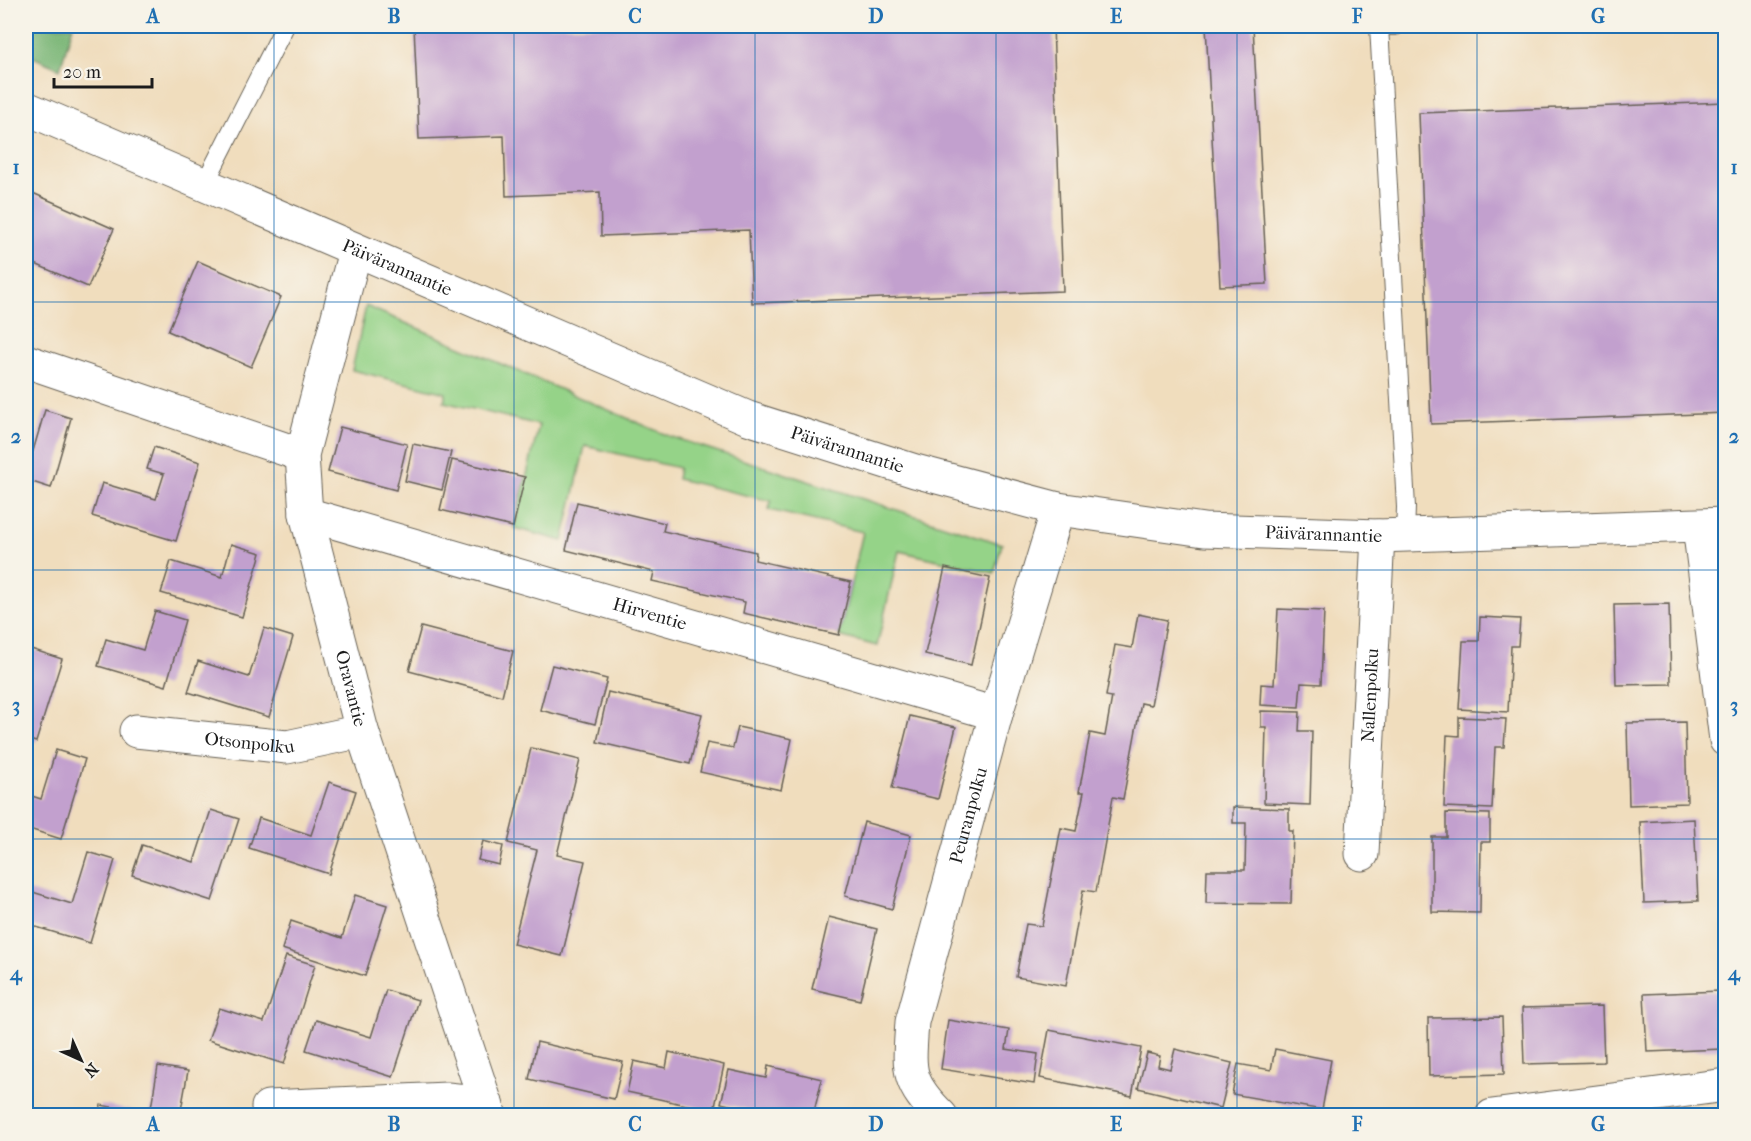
<svg xmlns="http://www.w3.org/2000/svg" width="1751" height="1141" viewBox="0 0 1751 1141" font-family="'IM FELL French Canon',serif">
  <style>
    .green { fill: #95d388; stroke: #587852; stroke-width: 1.5 }
    .forest { fill: #78b574; stroke: #4a6848; stroke-width: 1.5 }
    .building { fill: #c2a0ce }
    .lines { fill: none; stroke-linecap: round; stroke-linejoin: round }
    .lane-casing { stroke: #666054; stroke-width: 20 }
    .street-casing { stroke: #666054; stroke-width: 35 }
    .secondary-casing { stroke: #666054; stroke-width: 35 }
    .lane { stroke: #fff; stroke-width: 18 }
    .street { stroke: #fff; stroke-width: 33 }
    .secondary { stroke: #fff; stroke-width: 33 }
    .grid { fill: none; stroke: #1f6fb2; stroke-width: 1.5; stroke-opacity: 0.55 }
    .labels { text-anchor: middle; dominant-baseline: central; stroke-width: 4.5; stroke-linejoin: round; paint-order: stroke }
    .street-label { font-size: 18px; fill: #1c1c1c; stroke: #f7f3e8 }
    .neatline { fill: none; stroke: #1f6fb2; stroke-width: 2 }
    .grid-label { font-size: 20px; text-anchor: middle; font-weight: bold; fill: #1f6fb2 }
  </style>
  <rect width="100%" height="100%" fill="#f7f3e8"/>
  <filter id="ink" filterUnits="userSpaceOnUse"><feTurbulence type="fractalNoise" baseFrequency=".0167" numOctaves="2"/><feDisplacementMap in="SourceGraphic" scale="12" xChannelSelector="R" yChannelSelector="G"/><feConvolveMatrix kernelMatrix="1 2 1 2 8 2 1 2 1" color-interpolation-filters="sRGB"/></filter>
  <filter id="wash" filterUnits="userSpaceOnUse"><feTurbulence type="fractalNoise" baseFrequency=".008" numOctaves="4" result="noise"/><feDisplacementMap in="SourceGraphic" scale="24" xChannelSelector="R" yChannelSelector="G"/><feGaussianBlur stdDeviation="1.35" result="paint"/><feColorMatrix in="noise" values="0 0 0 0 0 0 0 0 0 0 0 0 0 0 0 0 0 1.4 0 .05"/><feComposite in="paint" operator="in"/></filter>
  <g filter="url(#wash)">
    <rect width="100%" height="100%" fill="#f0ddbd"/>
    <polygon class="green" points="366,306 669,436 1002,544 994,573 899,551 877,646 839,636 863,532 769,510 771,501 677,479 679,468 585,446 563,541 514,528 539,425 444,402 446,393 352,370"/>
    <polygon class="forest" points="26,26 73,26 60,69 26,54"/>
    <g id="blocks">
      <g class="building">
        <polygon points="414,26 1053,26 1063,291 752,303 749,230 601,236 600,192 506,196 504,136 419,139"/>
        <polygon points="1206,26 1253,26 1267,284 1220,286"/>
        <polygon points="1726,102 1726,413 1431,424 1419,113"/>
        <polygon points="26,190 114,229 88,287 26,260"/>
        <polygon points="198,261 281,297 251,367 168,331"/>
        <polygon points="45,410 71,418 51,488 26,480 26,449 33,451"/>
        <polygon points="340,427 407,444 396,490 328,472"/>
        <polygon points="413,444 451,452 442,490 405,481"/>
        <polygon points="154,447 200,462 176,541 92,516 102,483 156,499 164,474 147,469"/>
        <polygon points="452,460 525,477 513,527 440,510"/>
        <polygon points="577,502 665,523 663,531 756,552 755,560 851,582 839,635 743,613 745,602 652,581 654,572 566,550"/>
        <polygon points="231,544 261,553 242,617 161,593 171,561 222,577"/>
        <polygon points="945,568 990,578 971,665 925,654"/>
        <polygon points="1669,604 1671,684 1616,685 1614,605"/>
        <polygon points="1278,609 1324,611 1321,684 1301,683 1299,707 1260,705 1261,684 1274,685"/>
        <polygon points="155,611 185,620 166,686 98,666 106,639 143,650"/>
        <polygon points="1138,614 1167,620 1151,705 1141,703 1123,799 1113,797 1096,892 1083,890 1066,986 1016,977 1026,924 1042,926 1061,828 1076,831 1084,792 1079,792 1090,733 1105,736 1112,697 1106,696 1115,645 1132,648"/>
        <polygon points="1480,617 1520,619 1518,646 1511,646 1508,712 1459,709 1463,641 1479,641"/>
        <polygon points="421,627 513,651 502,696 409,671"/>
        <polygon points="264,628 293,637 269,717 188,692 198,661 249,677"/>
        <polygon points="31,649 62,659 36,742 26,739 26,667"/>
        <polygon points="552,665 607,679 595,724 540,710"/>
        <polygon points="608,692 702,714 690,764 597,742"/>
        <polygon points="1261,711 1300,712 1299,731 1312,731 1310,805 1264,803 1266,727 1261,727"/>
        <polygon points="910,716 956,727 938,799 892,788"/>
        <polygon points="1459,717 1506,719 1504,747 1495,747 1492,809 1444,807 1447,735 1459,736"/>
        <polygon points="1685,722 1687,803 1629,805 1627,723"/>
        <polygon points="738,727 792,739 781,790 700,772 707,743 733,748"/>
        <polygon points="531,748 580,760 557,855 585,861 562,956 513,944 537,850 508,843"/>
        <polygon points="56,750 85,759 61,839 26,828 26,794 41,799"/>
        <polygon points="329,782 356,791 329,874 249,848 259,818 311,835"/>
        <polygon points="1233,807 1289,809 1289,831 1293,831 1291,904 1206,903 1207,870 1245,870 1246,823 1233,823"/>
        <polygon points="211,810 239,819 212,901 132,875 142,845 194,862"/>
        <polygon points="1446,813 1490,814 1490,842 1481,842 1480,913 1432,912 1432,837 1446,837"/>
        <polygon points="1694,819 1698,901 1644,903 1640,822"/>
        <polygon points="864,822 911,835 892,909 845,896"/>
        <polygon points="483,841 503,846 499,865 478,860"/>
        <polygon points="88,852 115,860 90,943 26,924 26,890 72,904"/>
        <polygon points="355,895 387,905 365,976 282,949 291,921 342,938"/>
        <polygon points="829,917 877,929 860,1000 812,989"/>
        <polygon points="286,956 315,965 284,1064 208,1040 219,1008 264,1022"/>
        <polygon points="386,990 418,1000 393,1077 306,1050 316,1020 371,1037"/>
        <polygon points="1720,991 1723,1049 1647,1052 1644,994"/>
        <polygon points="1602,1006 1604,1062 1524,1064 1522,1008"/>
        <polygon points="1502,1017 1504,1074 1429,1076 1428,1018"/>
        <polygon points="948,1020 1009,1030 1006,1049 1038,1054 1034,1084 941,1069"/>
        <polygon points="1049,1030 1141,1048 1132,1096 1040,1078"/>
        <polygon points="537,1042 623,1062 614,1099 529,1079"/>
        <polygon points="1175,1049 1232,1063 1221,1108 1138,1088 1147,1053 1160,1056 1158,1066 1170,1069"/>
        <polygon points="1275,1049 1331,1060 1322,1110 1232,1094 1238,1064 1271,1070"/>
        <polygon points="669,1052 724,1065 714,1111 627,1092 634,1061 666,1068"/>
        <polygon points="158,1066 188,1071 180,1116 99,1116 101,1105 150,1114"/>
        <polygon points="768,1066 822,1079 813,1116 775,1116 721,1103 729,1070 766,1078"/>
      </g>
    </g>
  </g>
  <g filter="url(#ink)">
    <use href="#blocks" fill-opacity="0" stroke="#666054" stroke-width="1.5"/>
    <g class="lines">
      <defs>
        <g id="lane">
          <polyline points="1396,26 1379,26 1406,507 1405,535"/>
          <polyline points="204,185 285,26"/>
        </g>
        <g id="street">
          <path id="s1" d="M355,251L302,455L306,514L362,731L490,1116"/>
          <polyline points="26,361 302,455"/>
          <path id="s2" d="M306,514L996,714"/>
          <polyline points="1699,526 1726,740"/>
          <path id="s3" d="M136,731L287,747L362,731"/>
          <path id="s4" d="M1362,854L1378,536"/>
          <polyline points="268,1107 447,1099 486,1103"/>
          <path id="s5" d="M941,1116C905,1081 909,1069 912,1022L996,714L1058,509"/>
          <polyline points="1492,1116 1726,1085"/>
        </g>
        <g id="secondary">
          <path id="s6" d="M26,108L748,418L915,471L1058,509L1204,530L1378,536L1726,524"/>
        </g>
      </defs>
      <use href="#lane" class="lane-casing"/>
      <use href="#street" class="street-casing"/>
      <use href="#secondary" class="secondary-casing"/>
      <use href="#lane" class="lane"/>
      <use href="#street" class="street"/>
      <use href="#secondary" class="secondary"/>
    </g>
  </g>
  <path class="grid" d="M274,26V1116M514,26V1116M755,26V1116M996,26V1116M1237,26V1116M1477,26V1116M26,302H1726M26,570H1726M26,839H1726"/>
  <g class="labels">
    <g class="street-label">
      <text stroke="none"><textPath href="#s6" startOffset="404">Päivärannantie</textPath></text>
      <text stroke="none"><textPath href="#s6" startOffset="890">Päivärannantie</textPath></text>
      <text stroke="none"><textPath href="#s6" startOffset="1376">Päivärannantie</textPath></text>
      <text stroke="none"><textPath href="#s2" startOffset="358">Hirventie</textPath></text>
      <text stroke="none"><textPath href="#s1" startOffset="450">Oravantie</textPath></text>
      <text stroke="none"><textPath href="#s4" startOffset="159">Nallenpolku</textPath></text>
      <text stroke="none"><textPath href="#s3" startOffset="114">Otsonpolku</textPath></text>
      <text stroke="none"><textPath href="#s5" startOffset="318">Peuranpolku</textPath></text>
    </g>
  </g>
  <rect width="1751" height="1141" fill="none" stroke="#f7f3e8" stroke-width="66"/>
  <g transform="translate(81 1060) rotate(135)" stroke="#f7f3e8" stroke-width="4.5" paint-order="stroke">
  <path d="M0-4.5L10 22L0 15L-10 22Z" fill="#1c1c1c"/>
  <text y="-9" font-size="16" font-weight="bold" text-anchor="middle" fill="#1c1c1c">N</text>
  </g>
  <path d="M54 78v9h98v-9" fill="none" stroke="#1c1c1c" stroke-width="3"/>
  <text x="63" y="78" font-size="18" fill="#1c1c1c" stroke="#f7f3e8" stroke-width="4.5" paint-order="stroke">20 m</text>
  <rect x="33" y="33" width="1685" height="1075" class="neatline"/>
  <g class="grid-label">
    <text x="153" y="23">A</text>
    <text x="394" y="23">B</text>
    <text x="635" y="23">C</text>
    <text x="876" y="23">D</text>
    <text x="1116" y="23">E</text>
    <text x="1357" y="23">F</text>
    <text x="1598" y="23">G</text>
    <text x="16" y="174">1</text>
    <text x="1734" y="174">1</text>
    <text x="16" y="443">2</text>
    <text x="1734" y="443">2</text>
    <text x="16" y="712">3</text>
    <text x="1734" y="712">3</text>
    <text x="16" y="980">4</text>
    <text x="1734" y="980">4</text>
    <text x="153" y="1131">A</text>
    <text x="394" y="1131">B</text>
    <text x="635" y="1131">C</text>
    <text x="876" y="1131">D</text>
    <text x="1116" y="1131">E</text>
    <text x="1357" y="1131">F</text>
    <text x="1598" y="1131">G</text>
  </g>
</svg>
